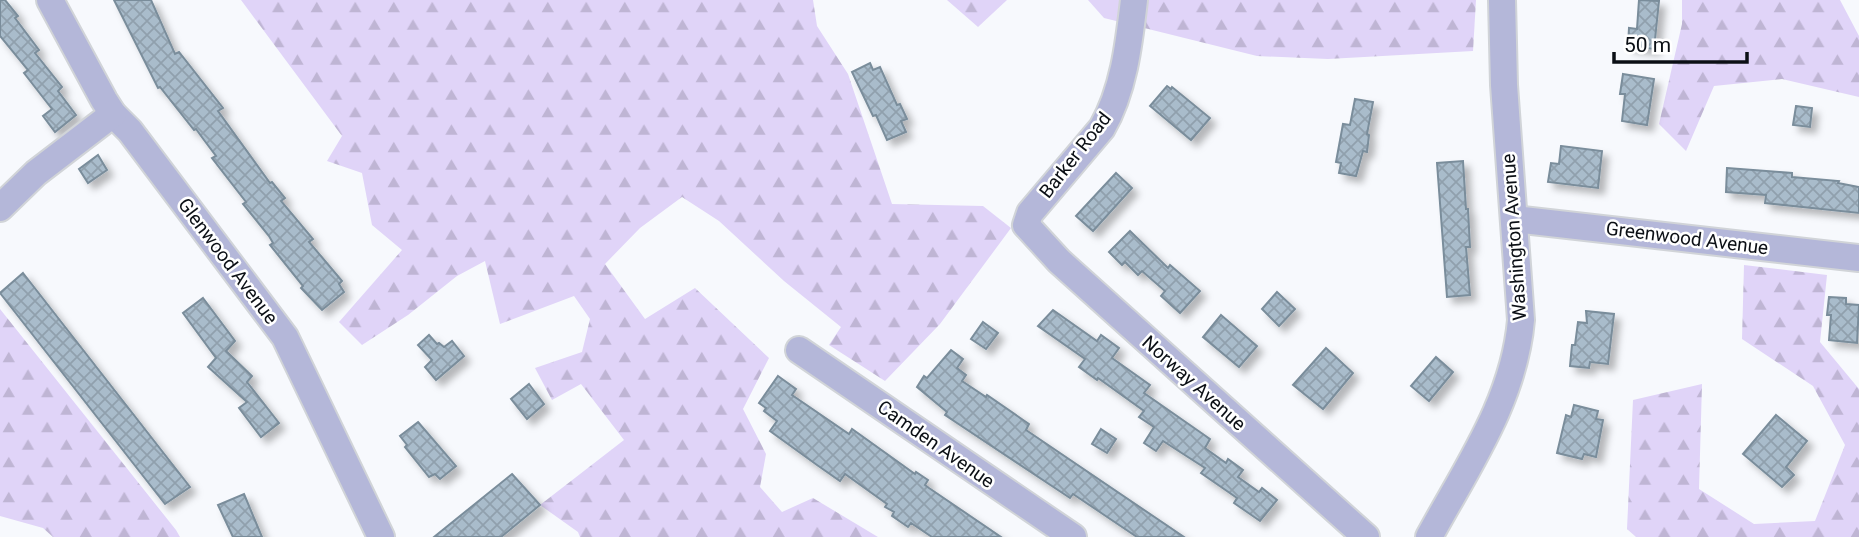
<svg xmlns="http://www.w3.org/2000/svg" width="1859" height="537" viewBox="0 0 1859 537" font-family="Roboto,sans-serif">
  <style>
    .forest { fill: url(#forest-firs) }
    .building { fill: url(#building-cross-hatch); stroke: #7a8d9b; stroke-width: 2; filter: url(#shadow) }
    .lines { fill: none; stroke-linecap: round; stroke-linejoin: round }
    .minor-casing { stroke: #d1d4d8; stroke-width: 30 }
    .minor { stroke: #b4b7d9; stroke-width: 26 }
    .labels { text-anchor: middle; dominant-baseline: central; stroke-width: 5; stroke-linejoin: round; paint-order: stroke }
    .street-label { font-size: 19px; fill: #0b0f15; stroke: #fff }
  </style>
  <defs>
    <pattern id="forest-firs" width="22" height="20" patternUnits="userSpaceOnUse" patternTransform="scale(1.75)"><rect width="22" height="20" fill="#e0d4f8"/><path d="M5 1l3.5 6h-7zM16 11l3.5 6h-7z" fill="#bfb5d4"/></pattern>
    <pattern id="building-cross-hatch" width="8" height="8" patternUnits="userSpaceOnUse" patternTransform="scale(1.75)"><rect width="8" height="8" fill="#a9bccb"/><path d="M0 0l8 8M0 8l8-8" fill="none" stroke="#90a0ad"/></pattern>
    <filter id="shadow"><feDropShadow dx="6" dy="6" stdDeviation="3.5" flood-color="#0004"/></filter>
  </defs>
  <rect width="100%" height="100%" fill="#f7f9fd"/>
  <g class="forest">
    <polygon points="241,0 813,0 817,26 848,74 892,204 983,206 1011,228 940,324 885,381 829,345 841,327 784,281 719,221 682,197 640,228 605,264 645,319 695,288 769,358 743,409 766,454 760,487 782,512 813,498 878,537 580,537 578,532 540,505 624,440 581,384 552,400 535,368 582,352 590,319 574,296 500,324 485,261 457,276 408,315 362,345 339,322 402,250 372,225 362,173 327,161 342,136"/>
    <polygon points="947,0 1007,0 978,27"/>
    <polygon points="1088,0 1476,0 1473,51 1328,59 1257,56 1104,18"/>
    <polygon points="1682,0 1840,0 1859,36 1859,97 1782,79 1714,86 1686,151 1659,124 1682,24"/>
    <polygon points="1744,265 1827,275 1820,342 1859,389 1859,537 1636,537 1627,529 1633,400 1702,384 1699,489 1754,524 1815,521 1845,445 1813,386 1742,339"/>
    <polygon points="0,309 176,530 180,537 53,537 43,528 0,516"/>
  </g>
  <g class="building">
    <polygon points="0,0 5,0 18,16 15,18 39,50 35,53 62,87 58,91 76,115 55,132 43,116 52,109 24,73 28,70 0,36"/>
    <polygon points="114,0 151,0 175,54 179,52 223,108 218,111 270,183 272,182 285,198 281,201 313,239 309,242 342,281 339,284 344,292 322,310 301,288 303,286 270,245 273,243 269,236 243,204 246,202 212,158 216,156 204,140 196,129 194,130 160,87 158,88"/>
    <polygon points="1639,0 1659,1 1654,49 1628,46 1629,28 1637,29"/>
    <polygon points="870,63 873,70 880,67 897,105 900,104 907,119 901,121 906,132 887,140 876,115 873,116 852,72"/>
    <polygon points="1623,74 1654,79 1647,125 1622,121 1625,94 1620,94"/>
    <polygon points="1167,86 1171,89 1172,87 1210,118 1191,140 1150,106"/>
    <polygon points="1355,99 1373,102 1367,134 1369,135 1367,152 1363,151 1356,176 1339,173 1341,163 1336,162 1343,124 1350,125"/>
    <polygon points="1796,106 1812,108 1810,127 1793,125"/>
    <polygon points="1561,146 1602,151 1598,188 1548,182 1551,163 1559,164"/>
    <polygon points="98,155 107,170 88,183 79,169"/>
    <polygon points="1463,161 1466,209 1468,209 1470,247 1466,247 1470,295 1447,297 1437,163"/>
    <polygon points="1727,168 1792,173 1792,177 1839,181 1838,183 1859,187 1859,213 1765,203 1766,195 1726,192"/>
    <polygon points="1116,173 1132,188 1093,231 1076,216"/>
    <polygon points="1130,231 1168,268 1170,265 1200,291 1180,313 1161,296 1165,291 1142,271 1138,275 1125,262 1122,265 1109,252"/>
    <polygon points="23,273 190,487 165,504 0,293"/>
    <polygon points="1277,292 1295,309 1279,326 1262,309"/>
    <polygon points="1829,297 1846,298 1846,304 1859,305 1857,343 1829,340 1831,315 1827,315"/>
    <polygon points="203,298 235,341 226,351 252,376 247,382 279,423 261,437 239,408 247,402 208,367 216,358 183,313"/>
    <polygon points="1053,310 1097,341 1101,335 1119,348 1112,358 1150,385 1144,393 1210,439 1205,448 1226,463 1228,459 1243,470 1238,477 1259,492 1262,488 1277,500 1260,521 1234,503 1237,498 1201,473 1205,468 1163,441 1156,451 1144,443 1154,427 1139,417 1144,411 1098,378 1097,380 1079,367 1085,359 1038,326"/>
    <polygon points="1586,311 1614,314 1608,364 1590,362 1589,368 1570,366 1572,345 1575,345 1578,322 1587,323"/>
    <polygon points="1221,315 1257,346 1239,367 1203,337"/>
    <polygon points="983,322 998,333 986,349 971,339"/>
    <polygon points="429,335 437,344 439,343 444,347 452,341 464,356 436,380 425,367 432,360 418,345"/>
    <polygon points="1326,348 1353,373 1323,409 1293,385"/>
    <polygon points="951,350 963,359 957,368 966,375 962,381 986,397 987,395 1029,424 1026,430 1184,537 1137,537 1073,494 1070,498 945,415 947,412 917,387 924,376 927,378"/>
    <polygon points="1436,357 1453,372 1429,401 1411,386"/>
    <polygon points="778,376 796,389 792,395 849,434 852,429 915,474 916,472 928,480 925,485 929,488 1001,537 932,537 911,523 908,527 892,516 894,512 885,507 887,504 845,474 840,481 817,465 770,431 777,421 764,411 766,408 759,403"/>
    <polygon points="529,384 544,404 527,419 511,399"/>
    <polygon points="1574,405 1598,411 1596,419 1603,420 1596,457 1584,454 1582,459 1557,453 1566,415 1571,417"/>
    <polygon points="1776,415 1807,441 1786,467 1794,475 1782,487 1743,454"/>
    <polygon points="418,422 456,466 440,479 435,474 429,477 405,447 407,445 400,436"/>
    <polygon points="1101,429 1116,439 1107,453 1092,444"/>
    <polygon points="512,474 540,505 501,537 434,537"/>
    <polygon points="244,494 262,537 233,537 218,505"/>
  </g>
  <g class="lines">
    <defs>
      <g id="minor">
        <polyline points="50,0 104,100 113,114 130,131 285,337 381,537"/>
        <path d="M1134,0C1129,43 1124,90 1102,128L1030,213L1026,225L1059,261L1366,537"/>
        <polyline points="0,208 36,173 113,114"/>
        <polyline points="1514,219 1859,258"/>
        <polyline points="799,350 1073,537"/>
        <path d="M1429,537C1467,467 1514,401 1521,320L1504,85L1502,0"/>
      </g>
    </defs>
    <use href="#minor" class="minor-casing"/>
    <use href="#minor" class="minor"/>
  </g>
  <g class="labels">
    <g class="street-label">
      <text transform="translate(1075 155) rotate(-52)">Barker Road</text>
      <text transform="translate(1514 237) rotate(-94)">Washington Avenue</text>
      <text transform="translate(1687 238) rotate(7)">Greenwood Avenue</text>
      <text transform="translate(228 261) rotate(53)">Glenwood Avenue</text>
      <text transform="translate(1194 383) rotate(42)">Norway Avenue</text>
      <text transform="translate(936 444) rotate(35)">Camden Avenue</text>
    </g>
  </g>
  <path d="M1614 52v10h133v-10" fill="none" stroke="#0b0f15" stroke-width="3.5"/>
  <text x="1624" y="52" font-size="21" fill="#0b0f15" stroke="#ffffff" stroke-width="5" paint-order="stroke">50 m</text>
</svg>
